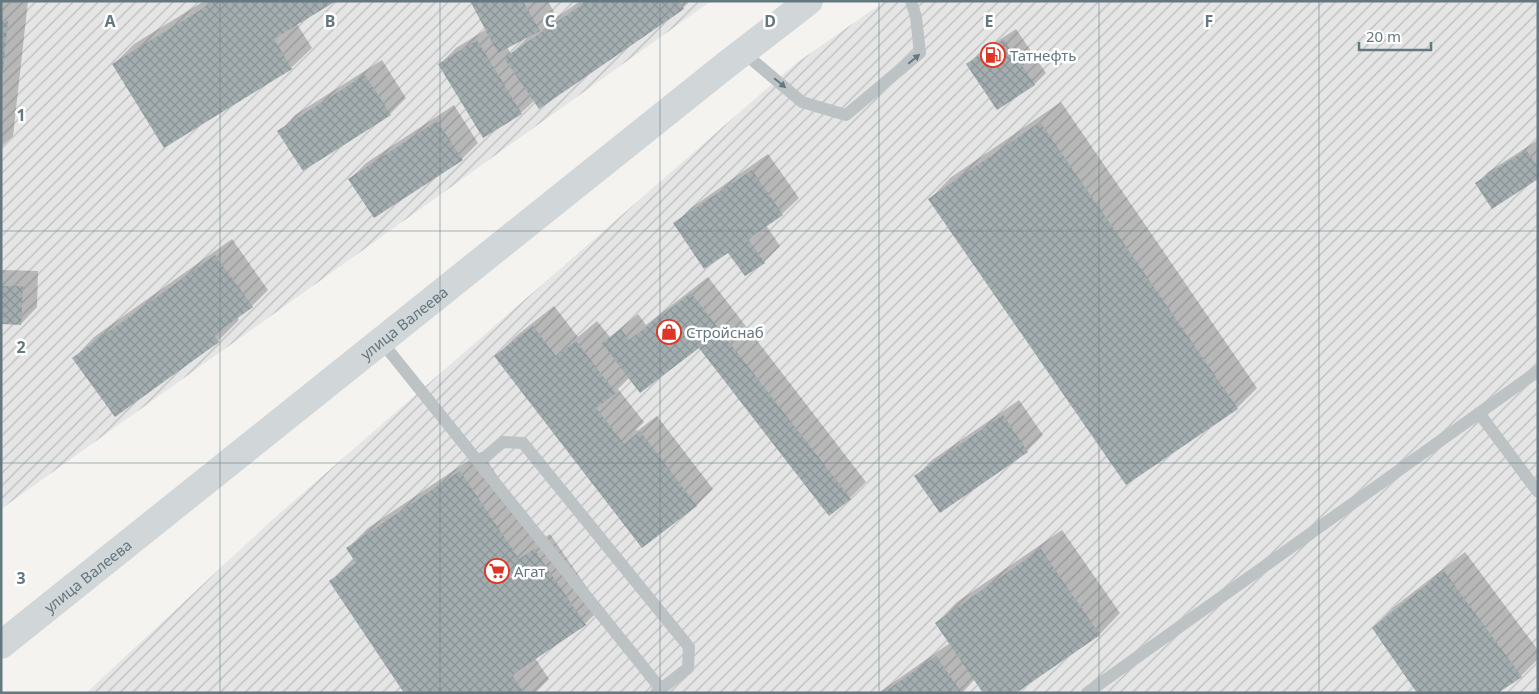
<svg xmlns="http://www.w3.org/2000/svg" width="1539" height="694" viewBox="0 0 1539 694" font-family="'Noto Sans',sans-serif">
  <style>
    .industrial { fill: url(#industrial-furrows) }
    .shadow { fill: #0003; fill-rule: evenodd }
    .building { fill: url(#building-cross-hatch) }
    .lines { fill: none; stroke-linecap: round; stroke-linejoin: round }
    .lane { stroke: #bdc2c4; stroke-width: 12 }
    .secondary { stroke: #d1d6d9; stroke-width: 28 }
    .oneway { fill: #647880 }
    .grid { fill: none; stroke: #647880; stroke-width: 1; stroke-opacity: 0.55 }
    .labels { text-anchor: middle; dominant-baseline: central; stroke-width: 5; stroke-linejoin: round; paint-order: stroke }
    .poi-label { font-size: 15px; fill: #647880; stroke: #fff; text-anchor: start }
    .street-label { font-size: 15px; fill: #647880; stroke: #fff }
    .grid-label { font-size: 16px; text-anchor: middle; font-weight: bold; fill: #647880; stroke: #fff; stroke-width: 5; stroke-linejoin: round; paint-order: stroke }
  </style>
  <defs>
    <pattern id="industrial-furrows" width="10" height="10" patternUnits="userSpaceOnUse" patternTransform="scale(1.25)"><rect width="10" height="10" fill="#e4e5e4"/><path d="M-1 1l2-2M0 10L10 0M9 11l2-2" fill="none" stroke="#bcbebe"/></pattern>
    <pattern id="building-cross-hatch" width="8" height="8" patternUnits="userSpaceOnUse" patternTransform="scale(1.25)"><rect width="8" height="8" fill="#a4aeb1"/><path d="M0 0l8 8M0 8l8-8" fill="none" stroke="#899295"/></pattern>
  </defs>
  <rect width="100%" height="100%" fill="#f4f3f0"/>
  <g class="industrial">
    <polygon points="1,1 711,1 1,509"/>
    <polygon points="885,1 1538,1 1538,693 86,693 271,521 795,64"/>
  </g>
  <g class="shadow">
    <polygon points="1,1 28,1 13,136 1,147"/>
    <polygon points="204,1 333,1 297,24 312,48 291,68 114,64 134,44"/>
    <path d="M472,1H548L555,14L546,23L547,24L580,1H690L683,8L535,100L521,113L440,64L456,48L487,29ZM528,37L511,54L507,47Z"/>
    <polygon points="1016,29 1046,73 1035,84 997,109 968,64 979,53"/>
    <polygon points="382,60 406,98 390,114 279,132 295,115"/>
    <polygon points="1061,102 1257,388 1237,408 930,199 950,178"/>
    <polygon points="454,105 478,143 462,159 375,217 350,179 366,163"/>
    <polygon points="1538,140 1538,177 1477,183 1488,172"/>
    <polygon points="768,154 799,198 782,214 766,225 780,246 764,262 729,251 675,224 691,208"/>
    <polygon points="232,239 268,290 252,306 237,317 239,320 218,341 115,415 74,358 94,337"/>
    <polygon points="1,270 38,271 37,307 21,324 1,323"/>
    <polygon points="708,277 866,482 850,498 700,346 630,377 618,389 644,422 636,430 637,431 657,416 713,489 697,505 642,547 496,356 516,336 554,306 578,337 597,321 610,337 638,314 646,325"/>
    <polygon points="1019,400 1043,435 1027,451 940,511 916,476 932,460"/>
    <polygon points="481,452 541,540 550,534 601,608 585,624 535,658 549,679 535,693 406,693 330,582 354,559 348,548 368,528"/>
    <polygon points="1062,530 1120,613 1100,634 1014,693 975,679 962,693 878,693 950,643 936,623 957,602"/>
    <polygon points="1465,552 1538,650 1538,659 1521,676 1496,693 1373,628 1394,607"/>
  </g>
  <g class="building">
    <polygon points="215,1 336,1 274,39 292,69 164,148 112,64"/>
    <polygon points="470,1 523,1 540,31 498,53"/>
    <polygon points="587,1 679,1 684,9 539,109 504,58"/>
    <polygon points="1,20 8,21 3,71 1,71"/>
    <polygon points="1004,39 1035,85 997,110 966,64"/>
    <polygon points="477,40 522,114 483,138 438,64"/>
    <polygon points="365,75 391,115 303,171 277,131"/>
    <polygon points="437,121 463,160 374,218 348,179"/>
    <polygon points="1040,122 1238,409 1126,485 928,199"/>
    <polygon points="1526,150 1538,167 1538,179 1492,209 1475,183"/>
    <polygon points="752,170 783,215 748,239 765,263 745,276 728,253 704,269 673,223"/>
    <polygon points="215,255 253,307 214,335 219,342 115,417 72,358"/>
    <polygon points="1,286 23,286 21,325 1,324"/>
    <polygon points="691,293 851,499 829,516 699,348 640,393 602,343 621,329 629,340"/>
    <polygon points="533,326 556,356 576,341 616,393 596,408 624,444 640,431 697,506 642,548 494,356"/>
    <polygon points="1003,415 1028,452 940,513 914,476"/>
    <polygon points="460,471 519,559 534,549 586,625 512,675 524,693 404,693 329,581 356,563 346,548"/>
    <polygon points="1041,549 1100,635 1016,693 983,693 935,623"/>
    <polygon points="1444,571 1522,677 1498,693 1417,693 1372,628"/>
    <polygon points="936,656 962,693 883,693"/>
  </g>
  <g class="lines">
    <g class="lane">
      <polyline points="743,52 802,102 846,115 920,53 916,17 911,1"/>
      <polyline points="381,341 661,689 656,693"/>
      <polyline points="1479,413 1538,492"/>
      <polyline points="479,462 503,442 523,443 689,647 688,668 661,689"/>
      <polyline points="1087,693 1538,371"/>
    </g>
    <path class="secondary" id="s1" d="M1,645L726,65L809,1"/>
  </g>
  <defs><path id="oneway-solid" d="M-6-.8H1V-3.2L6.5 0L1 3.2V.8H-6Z" transform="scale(1.25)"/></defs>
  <g class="oneway">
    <use href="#oneway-solid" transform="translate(914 59) rotate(-40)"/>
    <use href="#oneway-solid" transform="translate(780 83) rotate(40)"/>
  </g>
  <path class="grid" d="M220,1V693M440,1V693M660,1V693M879,1V693M1099,1V693M1319,1V693M1,231H1538M1,463H1538"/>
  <defs>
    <symbol id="fuel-ring" viewBox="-11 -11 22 22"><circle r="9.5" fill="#fff" stroke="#de3626" stroke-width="1.5"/><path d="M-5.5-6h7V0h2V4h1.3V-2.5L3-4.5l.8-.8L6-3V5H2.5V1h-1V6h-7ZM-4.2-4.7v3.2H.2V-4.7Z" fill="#de3626"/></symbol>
    <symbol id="shop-ring" viewBox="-11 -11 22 22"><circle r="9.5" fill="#fff" stroke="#de3626" stroke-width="1.5"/><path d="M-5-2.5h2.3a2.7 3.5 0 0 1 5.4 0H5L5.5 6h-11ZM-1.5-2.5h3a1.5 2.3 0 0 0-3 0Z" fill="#de3626"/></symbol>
    <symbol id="supermarket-ring" viewBox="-11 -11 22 22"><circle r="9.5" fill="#fff" stroke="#de3626" stroke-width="1.5"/><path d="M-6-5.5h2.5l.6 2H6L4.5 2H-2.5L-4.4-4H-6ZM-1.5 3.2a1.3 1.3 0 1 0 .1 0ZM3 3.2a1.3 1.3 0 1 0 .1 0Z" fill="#de3626"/></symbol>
  </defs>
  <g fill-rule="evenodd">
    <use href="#fuel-ring" x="979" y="41" width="28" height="28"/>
    <use href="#shop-ring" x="655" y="318" width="28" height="28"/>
    <use href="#supermarket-ring" x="483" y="557" width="28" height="28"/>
  </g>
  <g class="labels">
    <g class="poi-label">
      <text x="1010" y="55">Татнефть</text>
      <text x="686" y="332">Стройснаб</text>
      <text x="514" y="571">Агат</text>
    </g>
    <g class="street-label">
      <text stroke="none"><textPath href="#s1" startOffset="516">улица Валеева</textPath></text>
      <text stroke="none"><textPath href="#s1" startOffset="111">улица Валеева</textPath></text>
    </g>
  </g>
  <g class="grid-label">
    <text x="110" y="27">A</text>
    <text x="330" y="27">B</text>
    <text x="550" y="27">C</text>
    <text x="770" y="27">D</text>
    <text x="989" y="27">E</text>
    <text x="1209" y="27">F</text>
    <text x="21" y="121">1</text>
    <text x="21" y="353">2</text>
    <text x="21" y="584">3</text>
  </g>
  <rect width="1539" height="694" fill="none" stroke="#647880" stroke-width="5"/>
  <path d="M1359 42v8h72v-8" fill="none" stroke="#647880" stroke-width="2.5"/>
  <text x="1366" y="42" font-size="15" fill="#647880" stroke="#ffffff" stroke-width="4" paint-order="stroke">20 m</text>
</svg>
